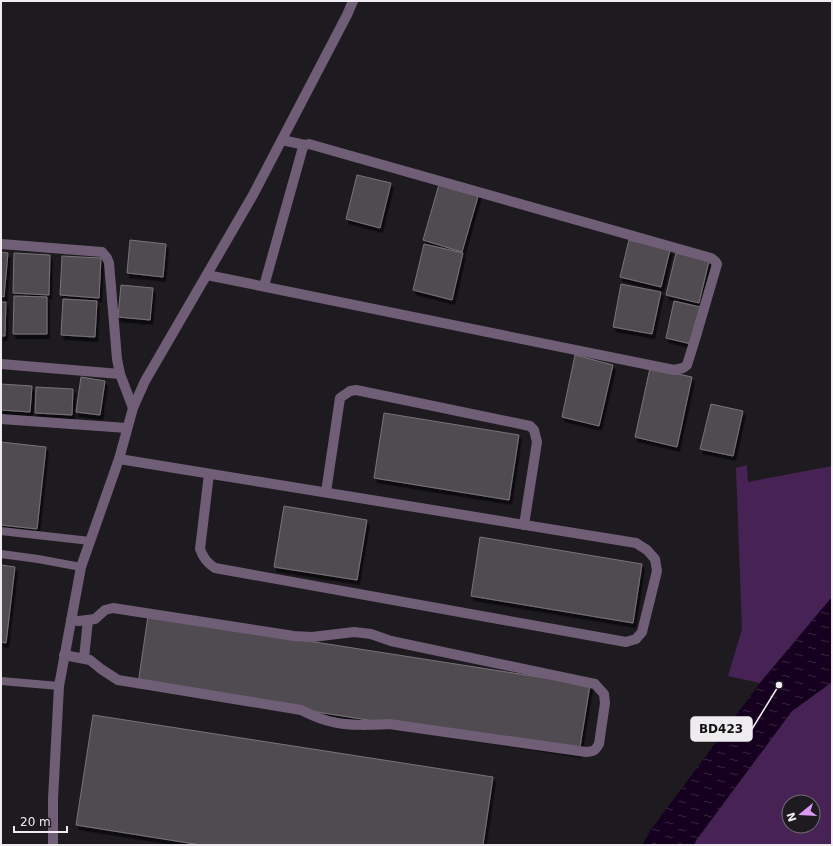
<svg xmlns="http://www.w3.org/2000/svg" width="833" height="846" viewBox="0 0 833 846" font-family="'DejaVu Sans',sans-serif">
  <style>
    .grass { fill: #472355; fill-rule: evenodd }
    .water { fill: url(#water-ripples) }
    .building { fill: #504c51; stroke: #777379; filter: url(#shadow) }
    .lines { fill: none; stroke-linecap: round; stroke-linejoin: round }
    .lane { stroke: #705e77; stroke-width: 8 }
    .street { stroke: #705e77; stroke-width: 10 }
    .leader { fill: none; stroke: #eeecef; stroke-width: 1.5 }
    .callout-dot { fill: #eeecef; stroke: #1e1b20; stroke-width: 1.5 }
    .callout { fill: #eeecef; stroke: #eeecef; stroke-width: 1.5 }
    .callout-label { font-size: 12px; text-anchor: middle; font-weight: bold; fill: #111 }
  </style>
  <defs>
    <pattern id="water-ripples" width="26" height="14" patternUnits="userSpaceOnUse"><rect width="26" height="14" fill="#16001f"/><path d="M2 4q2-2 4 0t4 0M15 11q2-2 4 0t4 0" fill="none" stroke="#382540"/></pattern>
    <filter id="shadow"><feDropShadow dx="2.5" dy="4.5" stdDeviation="0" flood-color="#0009"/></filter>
  </defs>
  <rect width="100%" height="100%" fill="#1e1b20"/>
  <g class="grass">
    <polygon points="747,465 748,482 832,466 832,597 760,683 728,676 742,629 736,468"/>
    <path d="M832,682V845H694L697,839L792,711ZM789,802H813V826H789Z"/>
  </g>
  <polygon class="water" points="832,597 832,682 792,711 697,839 694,845 642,845 650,831 760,683"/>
  <g class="building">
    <polygon points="357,175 391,183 380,228 346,219"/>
    <polygon points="440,181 479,193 462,252 423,240"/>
    <polygon points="130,240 166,244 163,277 127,273"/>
    <polygon points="629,240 670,250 661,287 620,277"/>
    <polygon points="424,244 463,253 452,300 413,290"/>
    <polygon points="1,252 8,253 4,297 1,296"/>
    <polygon points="14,253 50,255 49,295 13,293"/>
    <polygon points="676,253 709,261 699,303 666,295"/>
    <polygon points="62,256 101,258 99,298 60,295"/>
    <polygon points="621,284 661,292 652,334 613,327"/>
    <polygon points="121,285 153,288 150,320 118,317"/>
    <polygon points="14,296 47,297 47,334 13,334"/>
    <polygon points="63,299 97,301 95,337 61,335"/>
    <polygon points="674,301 700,307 691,344 666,338"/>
    <polygon points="1,302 6,302 5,336 1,336"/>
    <polygon points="575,355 613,365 599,426 562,417"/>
    <polygon points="650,368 692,377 677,447 635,437"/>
    <polygon points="81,377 105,381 100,415 76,412"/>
    <polygon points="1,384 32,386 30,412 1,410"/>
    <polygon points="36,387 73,389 72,415 35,413"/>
    <polygon points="711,404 743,411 733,456 700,449"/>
    <polygon points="384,413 519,435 509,500 374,478"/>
    <polygon points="1,442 46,447 37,529 1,525"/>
    <polygon points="284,506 367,520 357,580 274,567"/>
    <polygon points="480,537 642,564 633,623 471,596"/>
    <polygon points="1,565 15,567 6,643 1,642"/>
    <polygon points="148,616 590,685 579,753 138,684"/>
    <polygon points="93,715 493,777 483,845 201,845 76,825"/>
  </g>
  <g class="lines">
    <g class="lane">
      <polyline points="1,531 90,541"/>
      <polyline points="1,554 38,559 81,567"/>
      <polyline points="1,681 59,686"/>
    </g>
    <g class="street">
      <polyline points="282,140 305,145"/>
      <polyline points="1,244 102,252 107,258 109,263 117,359 120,374 133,408"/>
      <polyline points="207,275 674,370 683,368 687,365 696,336 717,264 715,261 711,258 309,144 305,145 303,147 264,286"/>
      <polyline points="1,364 120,374"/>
      <polyline points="1,419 127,428"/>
      <path d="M119,459L156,465L636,543L647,550L655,559L657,571L642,632L636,639L626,642L215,568C207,563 203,558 200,549L209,474"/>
      <polyline points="326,492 340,398 350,391 356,390 530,426 534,430 537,442 524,525"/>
      <path d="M64,655L90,660L101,669L118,680L301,710C311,715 322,720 333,722C351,726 370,725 389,724L586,752C594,751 595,751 599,744L605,703L604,694L595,684L391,641L371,634L354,632L312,637L294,636L113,608L105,610L95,619L79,621L71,620"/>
      <polyline points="84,658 88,620"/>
      <polyline points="53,845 53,799 59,686 81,567 119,459 133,408 145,381 253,195 347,15 353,1"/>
    </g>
  </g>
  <path class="leader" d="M779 685L752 729"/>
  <circle class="callout-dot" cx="779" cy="685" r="4"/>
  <rect class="callout" x="691" y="717" width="61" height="24" rx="4"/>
  <g class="callout-label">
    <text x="721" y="733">BD423</text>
  </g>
  <rect width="833" height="846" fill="none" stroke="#eeecef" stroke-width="4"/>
  <g transform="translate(801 814) rotate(252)"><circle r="19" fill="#1e1b20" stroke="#716f73"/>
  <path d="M0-3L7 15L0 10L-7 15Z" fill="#db99f5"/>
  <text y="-6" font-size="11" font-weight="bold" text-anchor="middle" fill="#eeecef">N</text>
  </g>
  <path d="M14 826v6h53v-6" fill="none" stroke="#eeecef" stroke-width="2"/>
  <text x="20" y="826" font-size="12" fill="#eeecef" stroke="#1e1b20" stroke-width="3" paint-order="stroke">20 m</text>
</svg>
